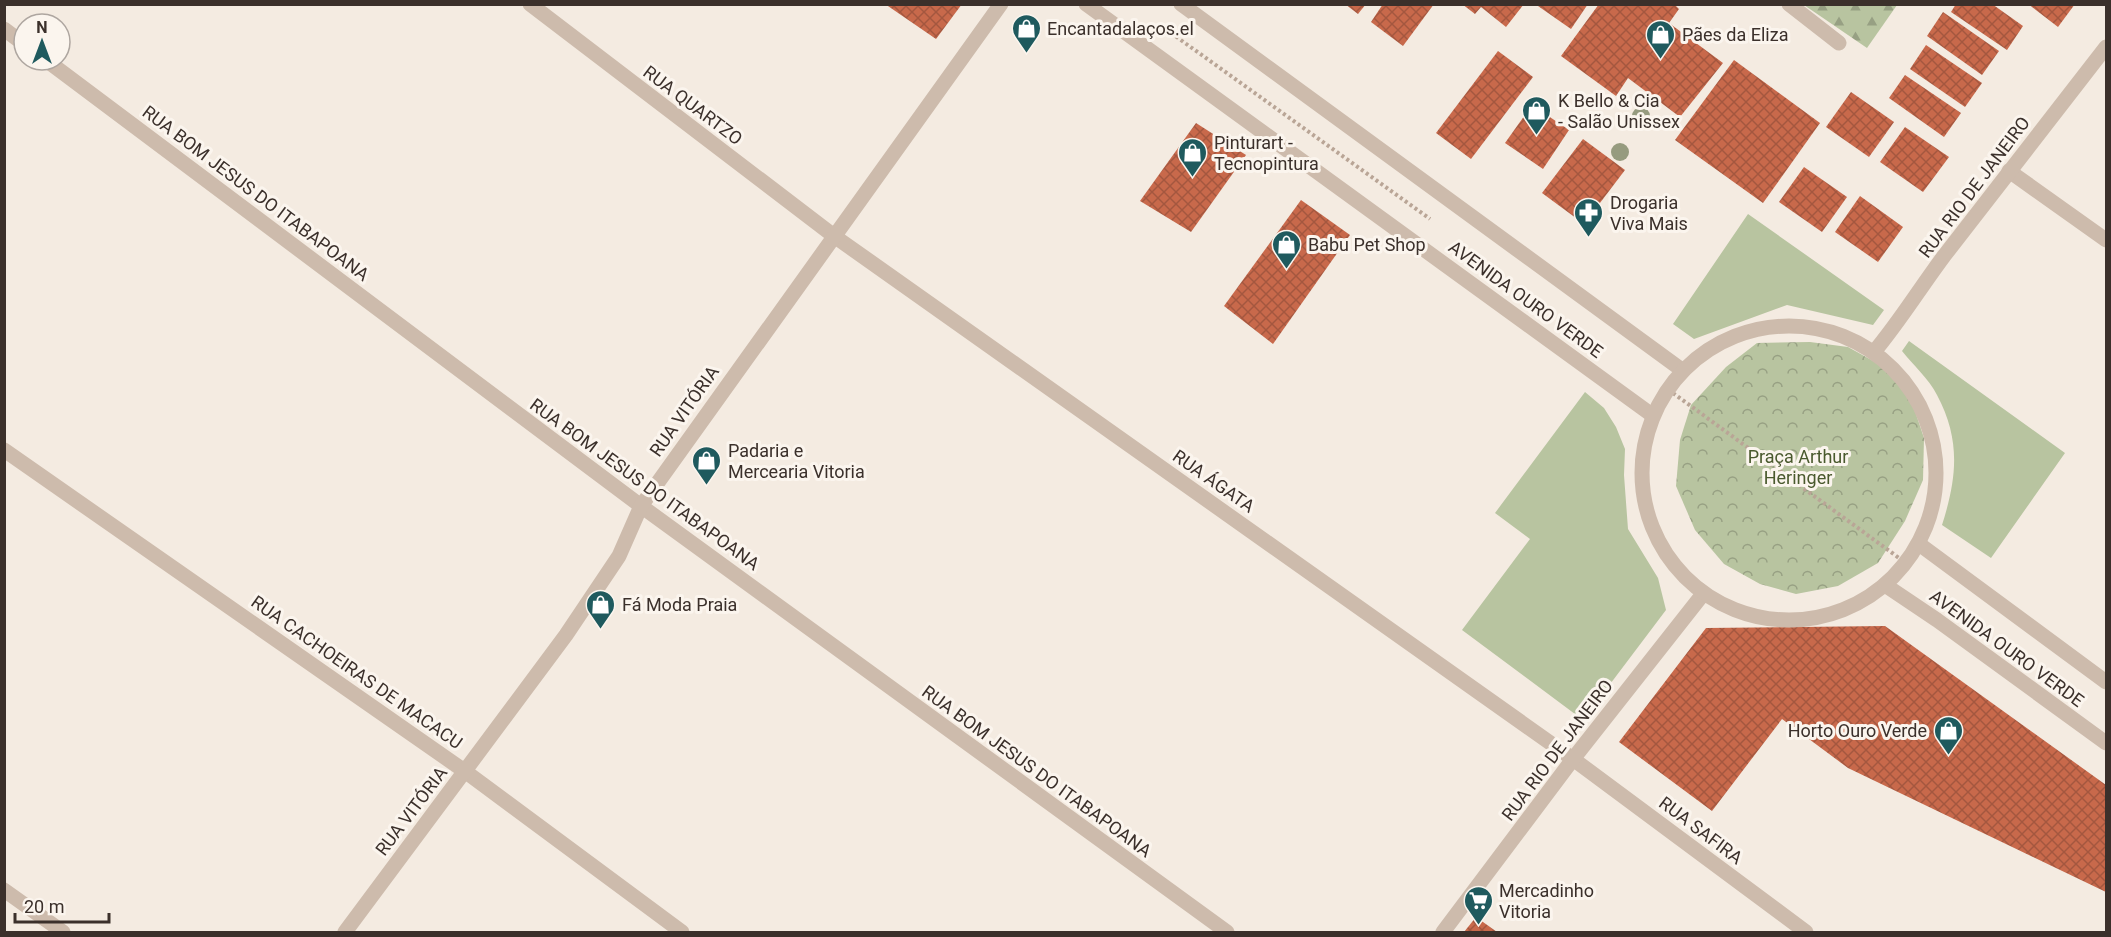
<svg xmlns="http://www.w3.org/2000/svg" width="2111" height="937" viewBox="0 0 2111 937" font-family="Roboto,sans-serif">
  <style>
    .grass { fill: #b8c4a0 }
    .forest { fill: url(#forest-firs) }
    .park { fill: url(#park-crowns) }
    .building { fill: url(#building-cross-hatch) }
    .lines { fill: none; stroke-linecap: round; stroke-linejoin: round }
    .path { stroke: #b9a596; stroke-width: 4; stroke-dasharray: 3 3; stroke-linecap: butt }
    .minor { stroke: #cdbbac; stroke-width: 15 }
    .tertiary { stroke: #cdbbac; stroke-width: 15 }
    .tree { fill: #969b7f }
    .labels { text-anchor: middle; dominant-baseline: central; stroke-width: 6; stroke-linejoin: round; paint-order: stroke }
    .poi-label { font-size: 18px; fill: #3b302b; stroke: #fbf5ee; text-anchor: start }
    .street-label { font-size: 18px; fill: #3b302b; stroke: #fbf5ee }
    .park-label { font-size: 18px; fill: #4a5a2e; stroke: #fbf5ee }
  </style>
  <defs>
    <pattern id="forest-firs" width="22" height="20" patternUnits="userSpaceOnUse" patternTransform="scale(1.5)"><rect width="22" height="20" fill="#b8c4a0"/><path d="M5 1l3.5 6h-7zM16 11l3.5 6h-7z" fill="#97a083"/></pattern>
    <pattern id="park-crowns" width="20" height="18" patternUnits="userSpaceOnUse" patternTransform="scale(1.5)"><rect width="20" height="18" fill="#b8c4a0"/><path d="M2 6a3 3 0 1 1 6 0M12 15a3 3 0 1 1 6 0" fill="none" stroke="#97a083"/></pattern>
    <pattern id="building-cross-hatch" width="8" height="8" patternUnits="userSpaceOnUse" patternTransform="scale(1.5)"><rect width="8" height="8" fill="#c8694b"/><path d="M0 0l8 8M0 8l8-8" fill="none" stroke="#a4573f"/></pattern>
  </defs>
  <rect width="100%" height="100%" fill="#f4ebe1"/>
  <g class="grass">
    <polygon points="1748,214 1884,310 1873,325 1787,305 1694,339 1673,324"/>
    <path d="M1909,341L2065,453L1991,558L1942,525C1957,478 1961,440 1937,395C1929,379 1913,365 1902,351Z"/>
    <polygon points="1585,392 1604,408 1616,427 1625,449 1624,475 1628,529 1658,578 1666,610 1583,720 1462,630 1530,539 1495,513"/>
  </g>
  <polygon class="forest" points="1804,5 1897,5 1867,48"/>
  <polygon class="park" points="1810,342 1848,347 1884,367 1911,399 1924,438 1923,480 1905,521 1878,563 1838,586 1796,594 1760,584 1724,564 1695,530 1676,486 1680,440 1691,405 1726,367 1757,343"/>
  <g class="building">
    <polygon points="885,4 962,4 936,39"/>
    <polygon points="1345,4 1366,4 1358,14"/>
    <polygon points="1383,4 1434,4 1403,46 1371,22"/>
    <polygon points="1462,4 1524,4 1506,27 1481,7 1475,14"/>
    <polygon points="1539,4 1588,4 1571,29 1538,6"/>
    <polygon points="1599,4 1674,4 1679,9 1669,23 1723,63 1680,117 1628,78 1616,96 1561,56"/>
    <polygon points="1956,4 1992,4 2023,26 2007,50 1951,12"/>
    <polygon points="2028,4 2075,4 2058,27"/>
    <polygon points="1943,12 1999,51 1982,75 1927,36"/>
    <polygon points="1926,45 1982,83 1965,107 1910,69"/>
    <polygon points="1498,51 1533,77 1471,159 1436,133"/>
    <polygon points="1734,60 1820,123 1763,203 1675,140"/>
    <polygon points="1905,75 1961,113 1944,137 1889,98"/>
    <polygon points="1851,92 1894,122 1869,157 1826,127"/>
    <polygon points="1532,105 1569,130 1543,169 1505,143"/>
    <polygon points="1196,123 1246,155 1191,232 1140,201"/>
    <polygon points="1905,127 1949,157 1923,192 1880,162"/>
    <polygon points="1583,139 1625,170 1584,224 1542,193"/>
    <polygon points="1804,167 1847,197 1822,232 1779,202"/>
    <polygon points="1860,196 1903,227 1878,262 1835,232"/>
    <polygon points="1301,200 1350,235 1273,344 1224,306"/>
    <polygon points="1885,626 2106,785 2106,892 1848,768 1782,719 1712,811 1619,742 1706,628"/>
    <polygon points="1476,917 1497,932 1464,932"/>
  </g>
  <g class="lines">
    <g class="path">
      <polyline points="1171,33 1430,219"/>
      <polyline points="1673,393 1899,558"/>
    </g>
    <g class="minor">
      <polyline points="530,4 834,236 1573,759 1806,932"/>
      <polyline points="1789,4 1839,43"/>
      <polyline points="4,29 24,44"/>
      <polyline points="46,60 641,506 1227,932"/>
      <polyline points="2009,171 2106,240"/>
      <path d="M1874,352C1900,321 1920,288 1944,256C1998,186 2052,116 2106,47"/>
      <polyline points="4,450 466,772 682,932"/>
      <polyline points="4,890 63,932"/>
      <polyline points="345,932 566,635 619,556 641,506 1001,4"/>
      <polyline points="1443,932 1573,759 1703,594"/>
    </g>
    <g class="tertiary">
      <polyline points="1086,4 1652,415"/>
      <polyline points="1181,4 1682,370"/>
      <circle cx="1789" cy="473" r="147"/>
      <polyline points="1919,544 2106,682"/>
      <polyline points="1885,585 1937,620 2106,743"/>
    </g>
  </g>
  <g class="tree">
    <circle cx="1641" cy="116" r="9"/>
    <circle cx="1620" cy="152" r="9"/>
  </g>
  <defs>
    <symbol id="shop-pin" viewBox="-11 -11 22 30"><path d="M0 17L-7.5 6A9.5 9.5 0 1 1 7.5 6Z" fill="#1f5a5e" stroke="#fbf5ee"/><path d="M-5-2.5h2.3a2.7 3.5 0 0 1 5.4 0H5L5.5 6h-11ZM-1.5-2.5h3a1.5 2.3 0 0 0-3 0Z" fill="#fff"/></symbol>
    <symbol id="pharmacy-pin" viewBox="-11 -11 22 30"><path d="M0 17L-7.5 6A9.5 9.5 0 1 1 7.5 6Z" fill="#1f5a5e" stroke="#fbf5ee"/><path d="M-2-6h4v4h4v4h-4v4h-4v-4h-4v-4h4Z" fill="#fff"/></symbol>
    <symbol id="supermarket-pin" viewBox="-11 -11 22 30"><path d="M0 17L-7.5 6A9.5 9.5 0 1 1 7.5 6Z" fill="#1f5a5e" stroke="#fbf5ee"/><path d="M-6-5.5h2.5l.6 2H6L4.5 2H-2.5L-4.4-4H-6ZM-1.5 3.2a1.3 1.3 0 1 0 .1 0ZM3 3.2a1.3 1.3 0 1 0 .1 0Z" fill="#fff"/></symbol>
  </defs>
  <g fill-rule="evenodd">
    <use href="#shop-pin" x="1010" y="12" width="33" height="45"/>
    <use href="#shop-pin" x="1644" y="18" width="33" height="45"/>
    <use href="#shop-pin" x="1520" y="94" width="33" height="45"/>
    <use href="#shop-pin" x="1176" y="136" width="33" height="45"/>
    <use href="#pharmacy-pin" x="1572" y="196" width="33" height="45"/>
    <use href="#shop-pin" x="1270" y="228" width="33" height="45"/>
    <use href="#shop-pin" x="690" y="444" width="33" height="45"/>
    <use href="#shop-pin" x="584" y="588" width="33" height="45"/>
    <use href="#shop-pin" x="1932" y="714" width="33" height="45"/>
    <use href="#supermarket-pin" x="1462" y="884" width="33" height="45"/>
  </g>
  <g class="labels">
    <g class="poi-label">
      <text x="1047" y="28">Encantadalaços.el</text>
      <text x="1682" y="34">Pães da Eliza</text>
      <text x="1558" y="100">K Bello &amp; Cia<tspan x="1558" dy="21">- Salão Unissex</tspan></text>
      <text x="1214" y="142">Pinturart -<tspan x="1214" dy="21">Tecnopintura</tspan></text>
      <text x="1610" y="202">Drogaria<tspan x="1610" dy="21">Viva Mais</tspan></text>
      <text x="1308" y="244">Babu Pet Shop</text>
      <text x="728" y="450">Padaria e<tspan x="728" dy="21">Mercearia Vitoria</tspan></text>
      <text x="622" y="604">Fá Moda Praia</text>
      <text x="1927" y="730" text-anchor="end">Horto Ouro Verde</text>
      <text x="1499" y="890">Mercadinho<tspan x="1499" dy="21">Vitoria</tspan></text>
    </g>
    <g class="street-label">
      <text transform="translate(693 105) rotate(37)">RUA QUARTZO</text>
      <text transform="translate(1974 187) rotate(-53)">RUA RIO DE JANEIRO</text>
      <text transform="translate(256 193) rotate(37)">RUA BOM JESUS DO ITABAPOANA</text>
      <text transform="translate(1526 299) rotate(36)">AVENIDA OURO VERDE</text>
      <text transform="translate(684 411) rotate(-55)">RUA VITÓRIA</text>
      <text transform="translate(1214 481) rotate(35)">RUA ÁGATA</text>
      <text transform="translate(645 484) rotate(36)">RUA BOM JESUS DO ITABAPOANA</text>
      <text transform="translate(2007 648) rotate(36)">AVENIDA OURO VERDE</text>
      <text transform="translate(357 672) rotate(35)">RUA CACHOEIRAS DE MACACU</text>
      <text transform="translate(1557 750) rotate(-53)">RUA RIO DE JANEIRO</text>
      <text transform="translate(1037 771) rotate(36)">RUA BOM JESUS DO ITABAPOANA</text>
      <text transform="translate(411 811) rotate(-53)">RUA VITÓRIA</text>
      <text transform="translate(1701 830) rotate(37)">RUA SAFIRA</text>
    </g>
    <g class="park-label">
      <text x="1798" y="456">Praça Arthur<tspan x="1798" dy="21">Heringer</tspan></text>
    </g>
  </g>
  <rect width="2111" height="937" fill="none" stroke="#3b302b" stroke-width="12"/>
  <g transform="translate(42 42)"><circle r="28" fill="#fbf5ee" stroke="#aea6a0" stroke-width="1.5"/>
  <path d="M0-4.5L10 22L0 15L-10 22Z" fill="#1f5a5e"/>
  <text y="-9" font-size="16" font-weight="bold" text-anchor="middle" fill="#3b302b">N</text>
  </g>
  <path d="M15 913v9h94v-9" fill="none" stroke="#3b302b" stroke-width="3"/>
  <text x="24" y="913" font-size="18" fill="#3b302b" stroke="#fbf5ee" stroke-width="4.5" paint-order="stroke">20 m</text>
</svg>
